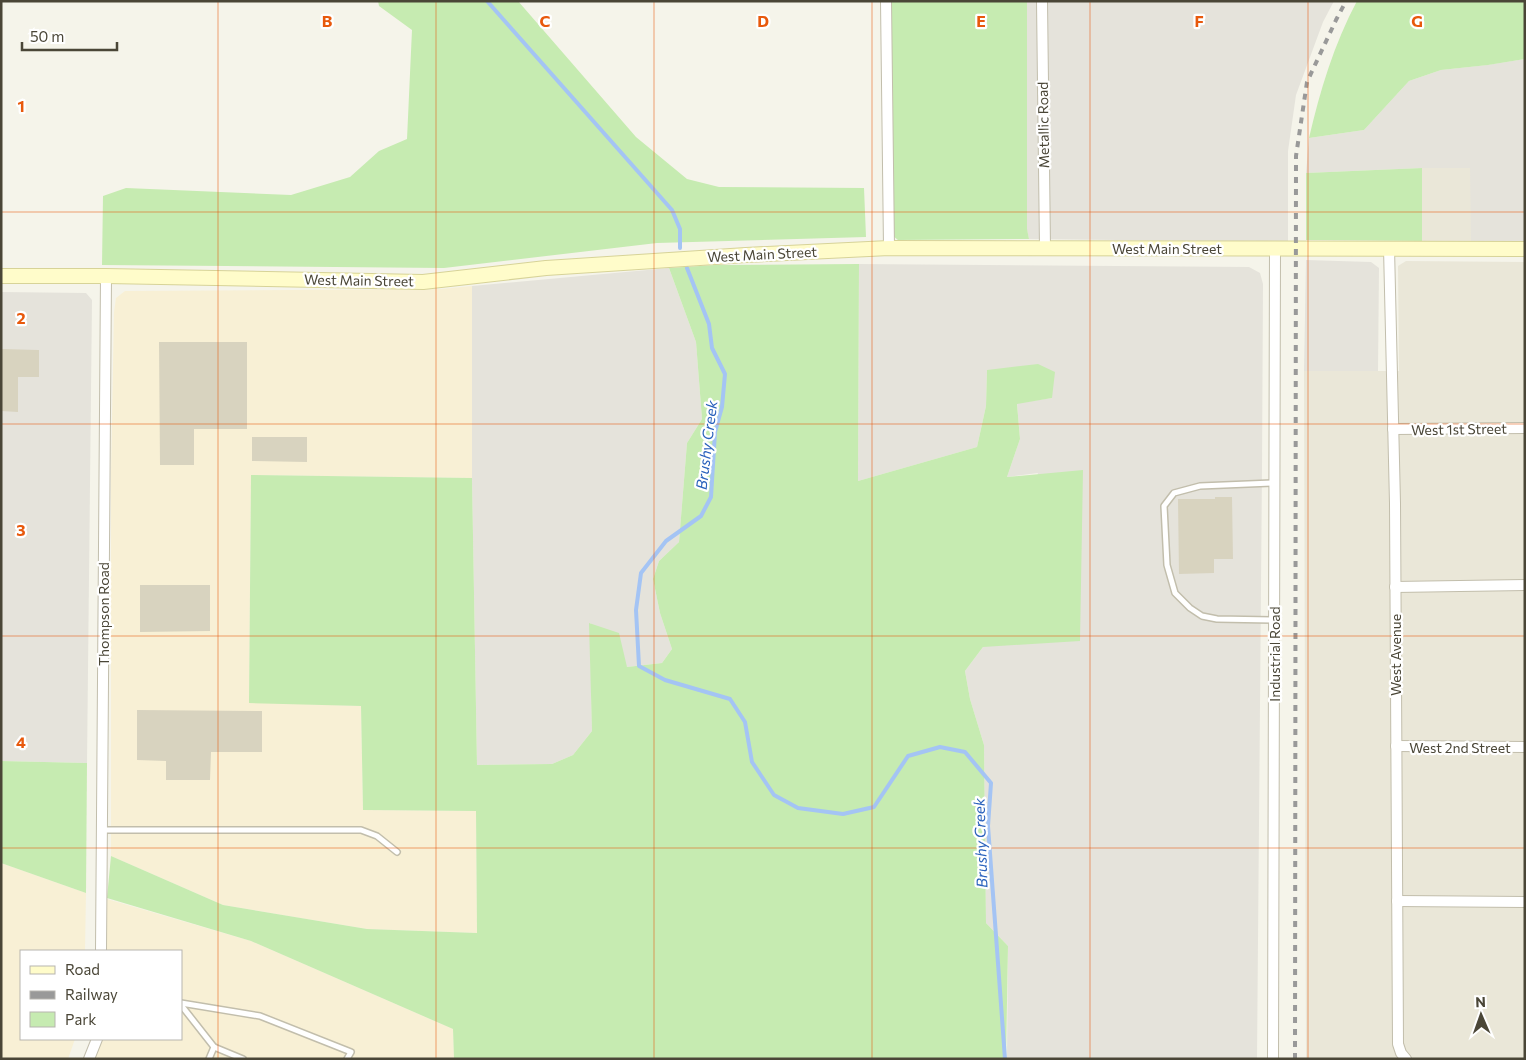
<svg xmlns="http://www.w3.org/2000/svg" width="1526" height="1060" viewBox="0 0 1526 1060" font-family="Commissioner,sans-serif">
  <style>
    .residential { fill: #eae7d8 }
    .commercial { fill: #f8f0d5 }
    .industrial { fill: #e5e3db }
    .green { fill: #c6ebb1 }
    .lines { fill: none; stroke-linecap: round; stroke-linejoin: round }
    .stream { stroke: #a4c4f4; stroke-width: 4 }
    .building { fill: #d8d3bf }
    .lane-casing { stroke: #c2beac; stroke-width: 8 }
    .street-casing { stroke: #c2beac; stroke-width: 12 }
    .secondary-casing { stroke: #d7d398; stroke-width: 16 }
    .lane { stroke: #fff; stroke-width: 5 }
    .street { stroke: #fff; stroke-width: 10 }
    .secondary { stroke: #fffcca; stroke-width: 14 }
    .rail { stroke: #999; stroke-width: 4; stroke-dasharray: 6 6; stroke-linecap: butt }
    .grid { fill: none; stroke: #e8590c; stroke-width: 1; stroke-opacity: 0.55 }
    .labels { text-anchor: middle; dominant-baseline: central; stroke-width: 4.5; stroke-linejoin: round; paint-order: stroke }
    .street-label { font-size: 14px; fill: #4a4637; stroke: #fff }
    .water-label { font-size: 15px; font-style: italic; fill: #2a62bc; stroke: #fff }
    .grid-label { font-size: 16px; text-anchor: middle; font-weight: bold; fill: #e8590c; stroke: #fff; stroke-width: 4.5; stroke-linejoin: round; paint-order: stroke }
  </style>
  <rect width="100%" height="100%" fill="#f5f4ea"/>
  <g class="residential">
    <rect x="1422" y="168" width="49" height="73"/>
    <polygon points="1406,261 1525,262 1525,1059 1306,1059 1304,371 1399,371 1398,266"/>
  </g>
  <g class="commercial">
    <polygon points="472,286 472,478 251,475 249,702 361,706 363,810 476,811 477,933 367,929 223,905 111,856 111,473 114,312 116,298 125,291 441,289"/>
    <polygon points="1,863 86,893 85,951 21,951 21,1039 75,1039 68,1059 1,1059"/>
    <polygon points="107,899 251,941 453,1029 454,1059 90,1059 95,1039 181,1039 181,951 104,951"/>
  </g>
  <g class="industrial">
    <polygon points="1027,1 1334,1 1323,22 1296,95 1288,151 1288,242 1029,239 1027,230"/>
    <polygon points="1525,59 1525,241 1471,241 1470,168 1422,168 1306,173 1309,138 1364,130 1409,81 1441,70 1487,65"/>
    <polygon points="1306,260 1371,262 1379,268 1378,371 1304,371"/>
    <polygon points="859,264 1249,267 1260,273 1263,284 1262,469 1257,1059 1007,1059 1008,946 986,923 984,745 970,699 965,671 983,647 1038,473 1007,477 1020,439 1017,403 1052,398 987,370 986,406 977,447 858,481"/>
    <polygon points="669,268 696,342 702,419 687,443 679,542 659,561 653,579 660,613 672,649 662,663 627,667 590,623 592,731 573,755 552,764 477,765 472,478 472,286"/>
    <polygon points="1,292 86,293 92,300 87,763 1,761"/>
  </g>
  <g class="green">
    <polygon points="378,1 518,1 636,137 687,179 719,187 864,188 866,237 657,243 444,268 102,265 103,196 126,188 291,195 350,177 379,151 407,139 412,30 379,6"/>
    <polygon points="887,1 1027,1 1027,229 1029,239 898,240 887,231"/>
    <path d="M1357,1H1525V59L1488,65L1441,70L1409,81L1364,130L1309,138C1320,91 1334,44 1357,1Z"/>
    <polygon points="1422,168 1422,241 1306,240 1306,173"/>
    <polygon points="859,264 858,481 977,447 986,406 987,370 1038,364 1055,372 1052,398 1017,404 1020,439 1007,477 1083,470 1080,641 983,647 965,671 970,699 984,745 986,923 1008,946 1006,1059 454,1059 453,1029 251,941 107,898 111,856 223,905 367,929 477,933 476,811 363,810 361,706 249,703 251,475 472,478 477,765 552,764 573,755 592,731 589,623 619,633 627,667 662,663 672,649 660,613 653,579 659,561 679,542 687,443 702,419 696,342 669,268 715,265"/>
    <polygon points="1,761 87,763 86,893 1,863"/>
  </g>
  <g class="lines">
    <g class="stream">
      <polyline points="487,1 672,210 680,229 680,248"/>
      <polyline points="687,268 709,324 712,348 725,374 722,407 715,432 711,497 701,516 666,541 641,573 636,610 639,666 665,680 730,699 745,722 752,762 774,795 798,808 843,814 874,807 908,756 940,747 965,752 991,783 988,826 1005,1059"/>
    </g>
  </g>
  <g class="building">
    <polygon points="159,342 247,342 247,429 194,429 194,465 160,465"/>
    <polygon points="1,349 39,350 39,377 18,377 18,412 1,411"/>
    <polygon points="252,437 307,437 307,462 252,461"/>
    <polygon points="1215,497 1232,497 1233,559 1214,559 1214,573 1179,574 1178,499 1215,499"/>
    <polygon points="140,585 210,585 210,631 140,632"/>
    <polygon points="137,710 262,711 262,752 211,752 210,780 166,780 166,761 137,760"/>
  </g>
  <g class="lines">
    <defs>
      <g id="lane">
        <polyline points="1274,620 1217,619 1202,616 1190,608 1175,593 1167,565 1164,506 1174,493 1200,486 1275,483"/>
        <polyline points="102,830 361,830 377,836 397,852"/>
        <polyline points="181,1003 260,1016 351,1052 347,1059"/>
        <polyline points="181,1005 214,1047 209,1059"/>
        <polyline points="214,1047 243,1059"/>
      </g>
      <g id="street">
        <polyline points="886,1 889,248"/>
        <polyline points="1042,1 1045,248"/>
        <polyline points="1389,248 1395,503 1398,1044 1401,1053 1406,1059"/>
        <polyline points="1393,429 1525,428"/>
        <polyline points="1395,587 1525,585"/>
        <polyline points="1396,746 1525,747"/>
        <polyline points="1397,901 1525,902"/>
        <polyline points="101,951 106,276"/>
        <polyline points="89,1059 97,1039"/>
        <polyline points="1273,1059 1275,248"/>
      </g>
      <polyline id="secondary" points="1,276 106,276 423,282 546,268 746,255 889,248 1525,249"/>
    </defs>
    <use href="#lane" class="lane-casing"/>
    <use href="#street" class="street-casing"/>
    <use href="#secondary" class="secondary-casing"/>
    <use href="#lane" class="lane"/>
    <use href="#street" class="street"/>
    <use href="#secondary" class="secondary"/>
    <polyline class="rail" points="1295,1059 1296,156 1307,82 1336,20 1346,1"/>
  </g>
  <path class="grid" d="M218,1V1059M436,1V1059M654,1V1059M872,1V1059M1090,1V1059M1308,1V1059M1,212H1525M1,424H1525M1,636H1525M1,848H1525"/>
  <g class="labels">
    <g class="street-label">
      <text transform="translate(1043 125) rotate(-91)">Metallic Road</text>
      <text x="1167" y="248">West Main Street</text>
      <text transform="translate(762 254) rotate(-3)">West Main Street</text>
      <text transform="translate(359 280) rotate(1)">West Main Street</text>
      <text transform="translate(1459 429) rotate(-1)">West 1st Street</text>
      <text transform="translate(103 614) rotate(-90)">Thompson Road</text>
      <text transform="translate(1274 654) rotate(-90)">Industrial Road</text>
      <text transform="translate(1395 655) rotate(-90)">West Avenue</text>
      <text x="1460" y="747">West 2nd Street</text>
    </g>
    <g class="water-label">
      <text transform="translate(706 445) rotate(-83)">Brushy Creek</text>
      <text transform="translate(980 843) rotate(-92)">Brushy Creek</text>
    </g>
  </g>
  <g class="grid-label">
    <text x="327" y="27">B</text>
    <text x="545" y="27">C</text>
    <text x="763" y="27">D</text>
    <text x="981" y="27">E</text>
    <text x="1199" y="27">F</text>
    <text x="1417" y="27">G</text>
    <text x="21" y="112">1</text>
    <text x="21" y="324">2</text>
    <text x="21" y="536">3</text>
    <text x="21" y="748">4</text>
  </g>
  <rect width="1526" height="1060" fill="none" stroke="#4a4637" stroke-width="5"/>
  <rect x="20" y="950" width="162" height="90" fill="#ffffff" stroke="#b7b5af"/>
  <rect x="30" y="966" width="25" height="8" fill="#fffcca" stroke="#b7b5af"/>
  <text x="65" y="975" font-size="15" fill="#4a4637">Road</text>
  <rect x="30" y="991" width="25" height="8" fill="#999999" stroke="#b7b5af"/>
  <text x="65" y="1000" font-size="15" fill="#4a4637">Railway</text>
  <rect x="30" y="1012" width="25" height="15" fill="#c6ebb1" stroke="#b7b5af"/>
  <text x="65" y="1025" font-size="15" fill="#4a4637">Park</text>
  <g transform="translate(1481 1015) rotate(358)" stroke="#ffffff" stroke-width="4" paint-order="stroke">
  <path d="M0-4L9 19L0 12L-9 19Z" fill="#4a4637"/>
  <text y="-8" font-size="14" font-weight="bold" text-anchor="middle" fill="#4a4637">N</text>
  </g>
  <path d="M22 42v8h95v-8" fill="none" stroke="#4a4637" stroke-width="2.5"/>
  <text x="30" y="42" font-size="15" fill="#4a4637" stroke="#ffffff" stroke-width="4" paint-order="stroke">50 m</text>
</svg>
